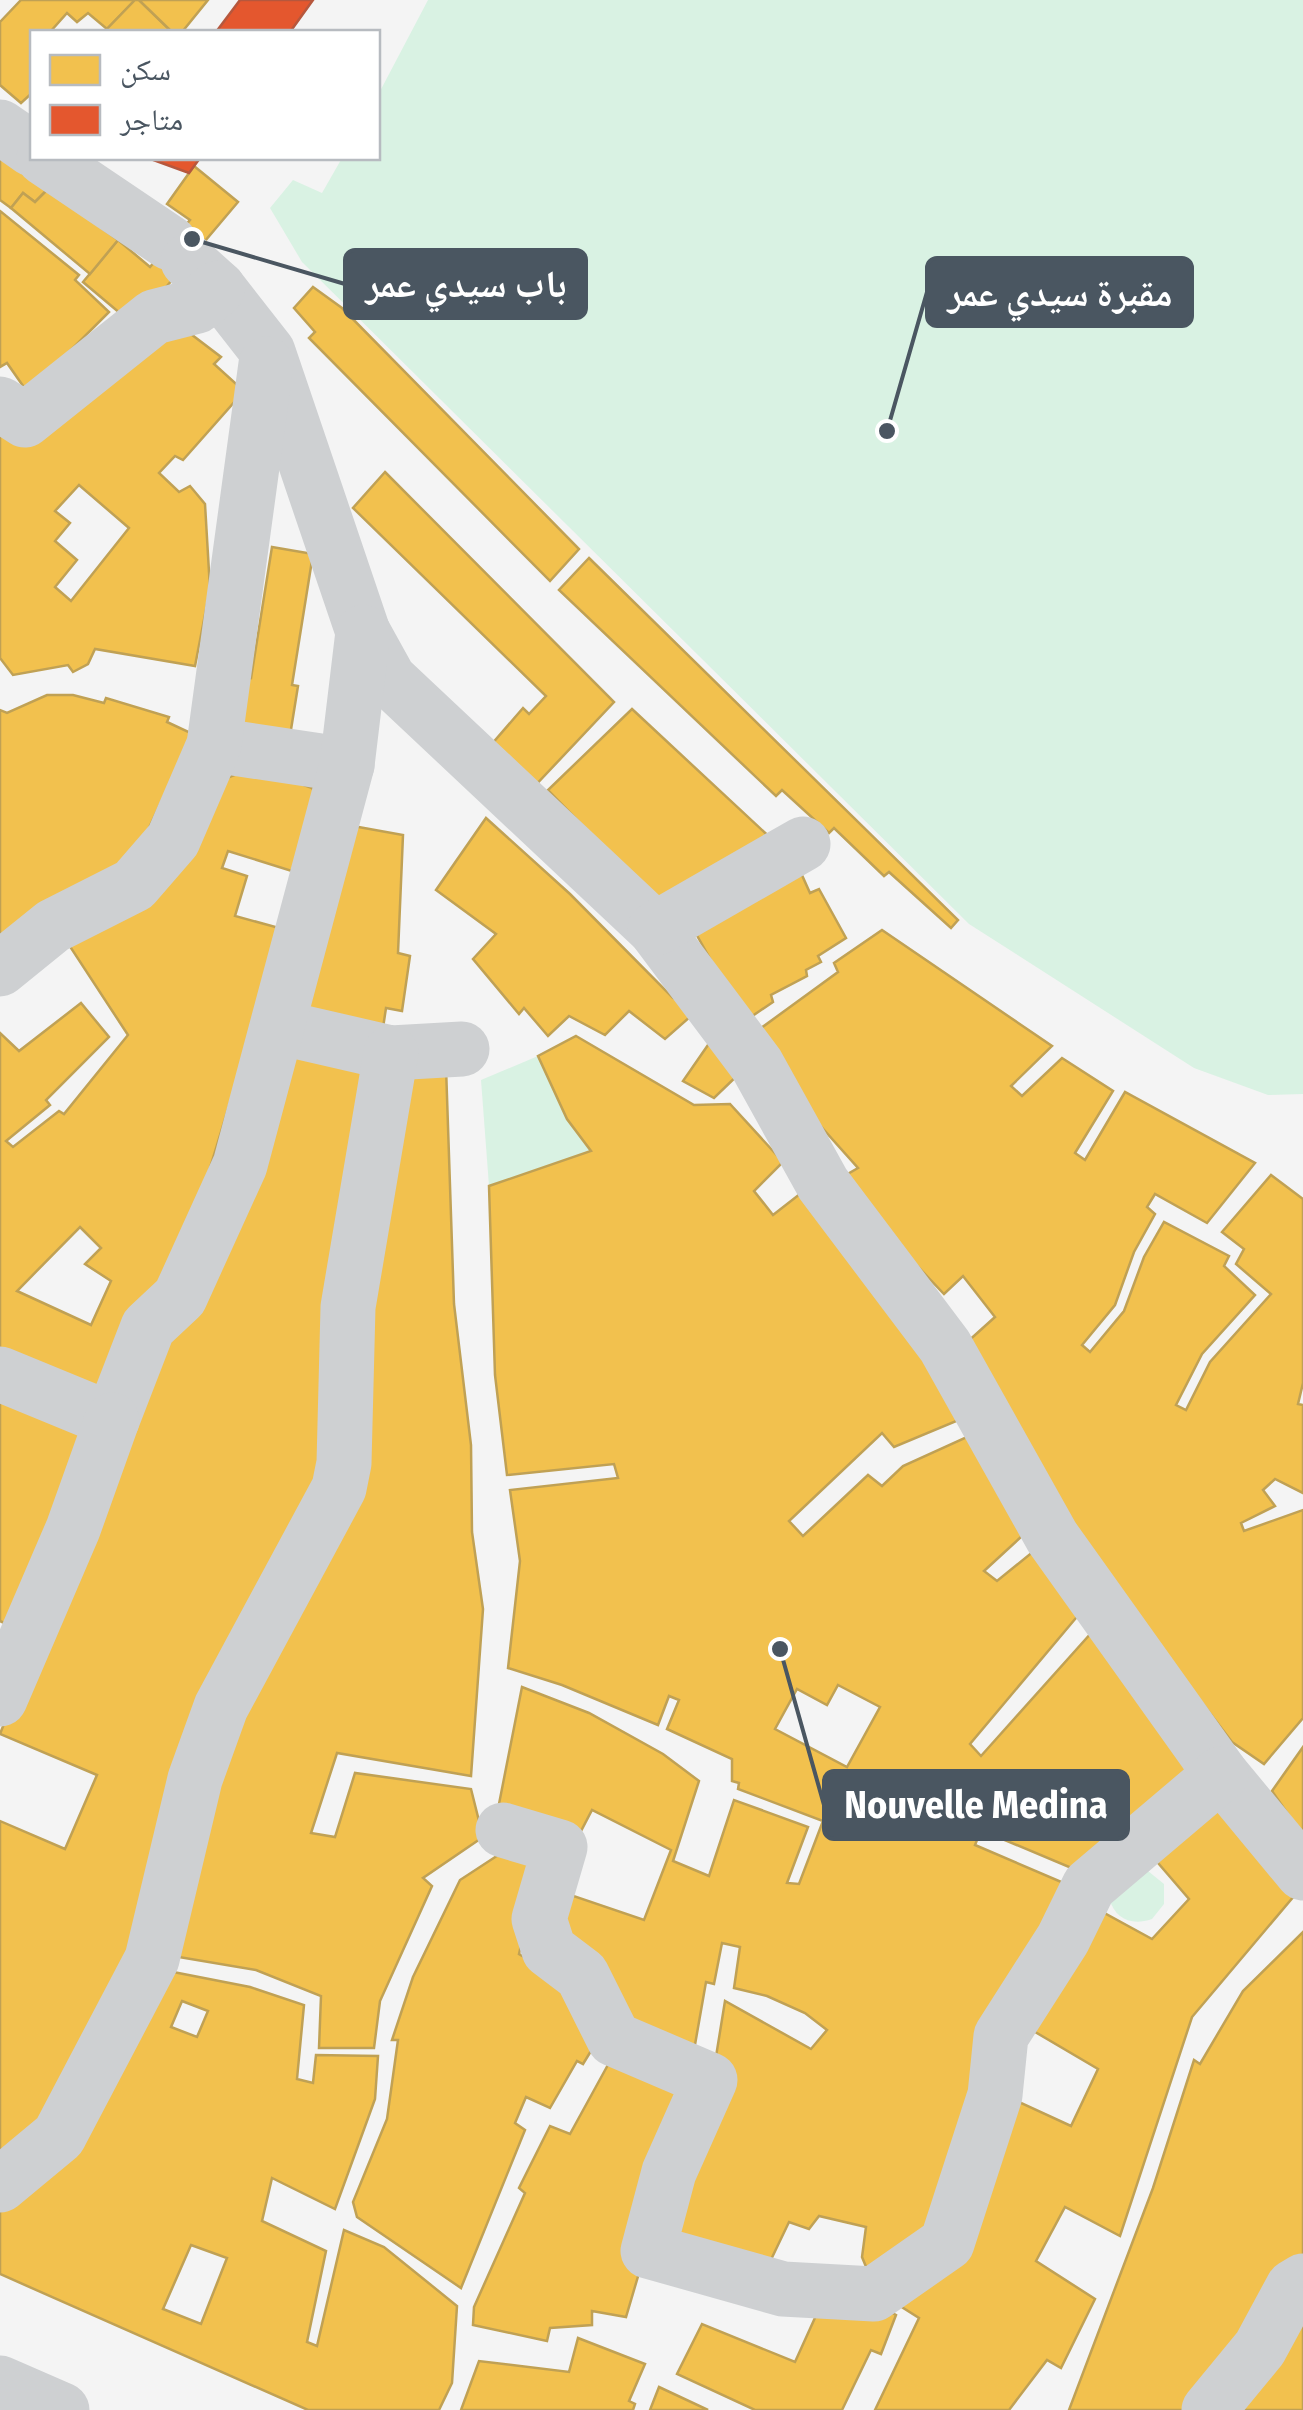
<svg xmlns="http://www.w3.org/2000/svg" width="1303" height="2410" viewBox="0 0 1303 2410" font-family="'Fira Sans Condensed','Noto Naskh Arabic',sans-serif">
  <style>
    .green { fill: #d9f2e3 }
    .homes { fill: #f2c14e; stroke: #c0a154; stroke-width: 2.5; fill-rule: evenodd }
    .shops { fill: #e4572e; stroke: #b6573d; stroke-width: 2.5 }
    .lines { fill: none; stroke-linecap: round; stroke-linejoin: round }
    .minor { stroke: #ced0d2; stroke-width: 55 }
    .leader { fill: none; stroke: #4a5661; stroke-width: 4 }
    .callout-dot { fill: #4a5661; stroke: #fff; stroke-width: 4 }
    .callout { fill: #4a5661; stroke: #4a5661; stroke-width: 4 }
    .callout-label { font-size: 38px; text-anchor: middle; font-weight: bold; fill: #fff }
  </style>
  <rect width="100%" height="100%" fill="#f4f4f4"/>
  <g class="green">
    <polygon points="428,0 1303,0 1303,1094 1268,1095 1194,1068 969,924 302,262 270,208 293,180 322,193 342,158 378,158 378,95"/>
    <polygon points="538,1056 567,1119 591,1151 489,1186 481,1080"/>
    <path d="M1143,1867L1164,1884V1904L1152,1919C1131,1926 1115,1919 1109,1898Z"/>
  </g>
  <g class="homes">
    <polygon points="21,0 135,0 107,29 88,13 77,22 67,13 50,32 32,32 32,93 21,103 0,85 0,22"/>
    <polygon points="135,0 139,0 172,32 104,32"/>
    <polygon points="139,0 208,0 182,32 172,32"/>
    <polygon points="0,158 48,189 35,202 23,193 11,208 0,200"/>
    <polygon points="194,166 238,202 134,325 83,282 118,240 150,267 190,220 167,204"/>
    <polygon points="48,189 118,240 90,274 11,208 23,193 35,202"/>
    <polygon points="0,211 79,275 75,280 109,312 28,393 7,363 0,367"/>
    <polygon points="313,287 342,308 579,549 550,581 309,338 315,332 294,308"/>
    <path d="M179,325L221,357L214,364L244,391L183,460L175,456L159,473L179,492L190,486L205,504L210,589L195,666L95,649L88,664L73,672L68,665L13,675L0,658V423ZM79,485L129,528L71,601L55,587L77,560L55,541L70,523L55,511Z"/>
    <polygon points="385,472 614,702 531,790 491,745 523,708 529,714 546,696 353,508"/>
    <polygon points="272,547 313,554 292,685 298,686 289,742 234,734 243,677 251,678"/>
    <polygon points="589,558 958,920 951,928 889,872 884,876 834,828 829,833 782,790 776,796 559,590"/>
    <polygon points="47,695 73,695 104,703 106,698 169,717 167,722 193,734 127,875 0,942 0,710 7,713"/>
    <polygon points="632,709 777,844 664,909 548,790"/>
    <path d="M254,767L312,788L321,802L298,873L228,851L222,868L247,876L235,916L283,929L195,1217L97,1404L0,1363V1033L19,1051L81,1003L109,1037L46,1100L50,1105L6,1141L13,1147L59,1111L64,1114L128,1035L69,945L222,780ZM80,1227L101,1248L85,1264L111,1281L91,1325L17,1291Z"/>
    <polygon points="486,818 570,894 673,998 700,1008 665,1039 629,1011 605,1035 569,1016 548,1036 524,1008 519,1014 473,959 496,934 436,890"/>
    <polygon points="353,826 403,835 398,953 410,956 402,1011 386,1008 381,1041 296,1024"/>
    <polygon points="797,864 810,893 819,889 846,938 818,956 821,962 806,970 807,976 771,995 773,1002 745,1021 690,923"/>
    <polygon points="882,930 1052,1046 1011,1086 1022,1096 1062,1058 1113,1091 1075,1153 1085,1160 1125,1092 1255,1163 1207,1223 1155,1194 1147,1207 1155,1214 1134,1252 1115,1305 1082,1345 1090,1352 1124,1311 1144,1257 1164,1222 1229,1256 1224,1266 1255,1295 1202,1354 1176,1405 1186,1410 1210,1362 1271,1294 1236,1264 1244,1249 1222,1232 1271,1175 1303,1199 1303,1383 1298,1404 1303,1405 1303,1493 1275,1479 1263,1490 1275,1506 1241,1523 1244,1531 1303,1510 1303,1718 1264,1764 1232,1742 1108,1580 965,1344 995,1317 963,1276 944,1294 882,1229 846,1175 858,1168 800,1103 757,1031 838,972 834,963"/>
    <polygon points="717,1032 744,1069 714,1098 683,1081"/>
    <path d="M576,1036L694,1105L730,1104L783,1162L754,1191L773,1215L805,1190L966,1417L894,1447L882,1433L789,1521L803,1536L868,1475L882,1486L903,1466L969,1436L1034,1525L984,1571L997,1581L1040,1546L1081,1612L970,1744L981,1756L1093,1631L1196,1778L1081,1872L981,1830L975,1845L1073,1887L937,2238L872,2281L862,2257L866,2227L819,2216L809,2229L789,2222L767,2268L661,2231L714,2069L725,2001L811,2049L827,2030L805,2013L767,1996L734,1988L740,1947L722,1943L714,1984L706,1982L693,2056L620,2032L553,1920L562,1892L644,1920L671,1850L592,1810L580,1833L498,1809L522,1687L589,1713L663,1754L699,1781L673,1861L709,1876L734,1800L808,1827L787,1883L799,1884L823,1821L738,1789L739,1783L732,1781V1759L667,1729L679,1700L669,1696L658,1725L562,1685L508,1668L520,1561L510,1490L618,1478L614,1464L507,1475L495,1375L489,1186L591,1151L567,1119L538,1056ZM838,1685L880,1707L847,1767L775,1729L797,1689L827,1705Z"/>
    <polygon points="291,1042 378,1064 334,1462 137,1958 72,2082 0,2168 0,1821 65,1849 97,1775 0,1734 160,1330"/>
    <polygon points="400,1066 446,1067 454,1304 471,1445 472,1532 483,1609 471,1776 337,1753 311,1833 335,1837 355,1773 471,1789 483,1837 423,1878 432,1886 380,2001 374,2048 319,2048 321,1996 256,1970 167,1955 230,1713 356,1466"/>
    <polygon points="0,1386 100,1424 19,1630 0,1621"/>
    <polygon points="1303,1747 1303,1836 1272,1791"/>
    <polygon points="1217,1794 1300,1889 1192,2017 1120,2236 1065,2207 1036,2261 1095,2299 1061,2368 1047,2360 1009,2410 875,2410 919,2318 886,2297 1004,2095 1071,2126 1098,2069 1025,2026 1095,1908 1152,1939 1189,1899 1146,1849"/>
    <polygon points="509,1848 542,1852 519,1954 578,1987 602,2033 583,2064 577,2061 550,2108 526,2097 515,2123 525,2130 461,2288 357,2217 353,2202 387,2119 398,2040 392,2040 413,1977 460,1880"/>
    <polygon points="1303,1932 1303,2270 1201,2410 1069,2410 1153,2188 1194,2060 1200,2064 1243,1991"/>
    <path d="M163,1970L250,1987L304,2005L297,2079L313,2083L316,2055L378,2056L375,2099L335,2209L272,2178L262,2221L326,2251L307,2342L317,2346L344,2230L384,2247L457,2306L452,2383L439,2410H308L0,2274V2202ZM182,2001L208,2011L197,2037L171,2027ZM191,2245L227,2258L201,2324L163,2309Z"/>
    <polygon points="615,2052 694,2087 626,2317 592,2311 592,2325 550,2328 547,2341 473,2325 474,2307 525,2193 519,2188 550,2126 570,2134"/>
    <polygon points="1303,2296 1303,2410 1224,2410"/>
    <polygon points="824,2298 882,2307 896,2315 881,2354 871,2350 842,2410 755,2410 677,2374 702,2324 795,2362"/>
    <polygon points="578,2338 645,2364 629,2401 635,2404 633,2410 461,2410 479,2361 569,2372"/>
    <polygon points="659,2387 708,2410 650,2410"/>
  </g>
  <g class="shops">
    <polygon points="240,0 313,0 290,32 216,32"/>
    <polygon points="148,158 200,158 189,173"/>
  </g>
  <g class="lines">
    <g class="minor">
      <polyline points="0,127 32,149"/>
      <polyline points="44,158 170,243"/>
      <polyline points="188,261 218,288 268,352 363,632 389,679 655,929 757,1065 823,1184 945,1346 1052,1537 1221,1774 1303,1873"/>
      <polyline points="0,404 25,420 154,317 197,306 218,288"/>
      <polyline points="214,745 347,765"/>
      <polyline points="655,929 803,844"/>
      <polyline points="0,969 53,926 134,885 173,840 214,745 266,364"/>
      <polyline points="278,1027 391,1053 462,1049"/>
      <polyline points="0,1374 112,1420 148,1327 180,1297 240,1165 347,765 363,632"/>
      <polyline points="0,1699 73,1529 112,1420"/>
      <polyline points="503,1830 560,1847 539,1919 549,1950 582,1975 614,2039 710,2080 669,2172 648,2251 783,2289 874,2294 947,2243 995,2095 1001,2036 1063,1939 1089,1886 1221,1774"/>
      <polyline points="0,2185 59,2136 152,1959 195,1779 221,1707 339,1488 344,1463 348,1307 391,1053"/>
      <polyline points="0,2383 62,2410"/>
      <polyline points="1209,2410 1260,2348 1293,2287 1303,2281"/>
    </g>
  </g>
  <path class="leader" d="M192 239L345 284M887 431L927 292M780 1649L824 1805"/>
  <g class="callout-dot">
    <circle cx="192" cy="239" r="10"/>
    <circle cx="887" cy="431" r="10"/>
    <circle cx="780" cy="1649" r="10"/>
  </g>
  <g class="callout">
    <rect x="345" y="250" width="241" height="68" rx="10"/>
    <rect x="927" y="258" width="265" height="68" rx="10"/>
    <rect x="824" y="1771" width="304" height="68" rx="10"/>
  </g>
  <g class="callout-label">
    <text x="466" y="297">باب سيدي عمر</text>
    <text x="1060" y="306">مقبرة سيدي عمر</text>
    <text x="976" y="1818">Nouvelle Medina</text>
  </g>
  <rect x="30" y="30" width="350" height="130" fill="#ffffff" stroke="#b7bbc0" stroke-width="2.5"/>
  <rect x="50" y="55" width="50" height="30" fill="#f2c14e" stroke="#b7bbc0" stroke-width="2.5"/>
  <text x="120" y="80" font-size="30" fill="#4a5661">سكن</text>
  <rect x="50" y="105" width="50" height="30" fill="#e4572e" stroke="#b7bbc0" stroke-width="2.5"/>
  <text x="120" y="130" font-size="30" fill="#4a5661">متاجر</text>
</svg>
